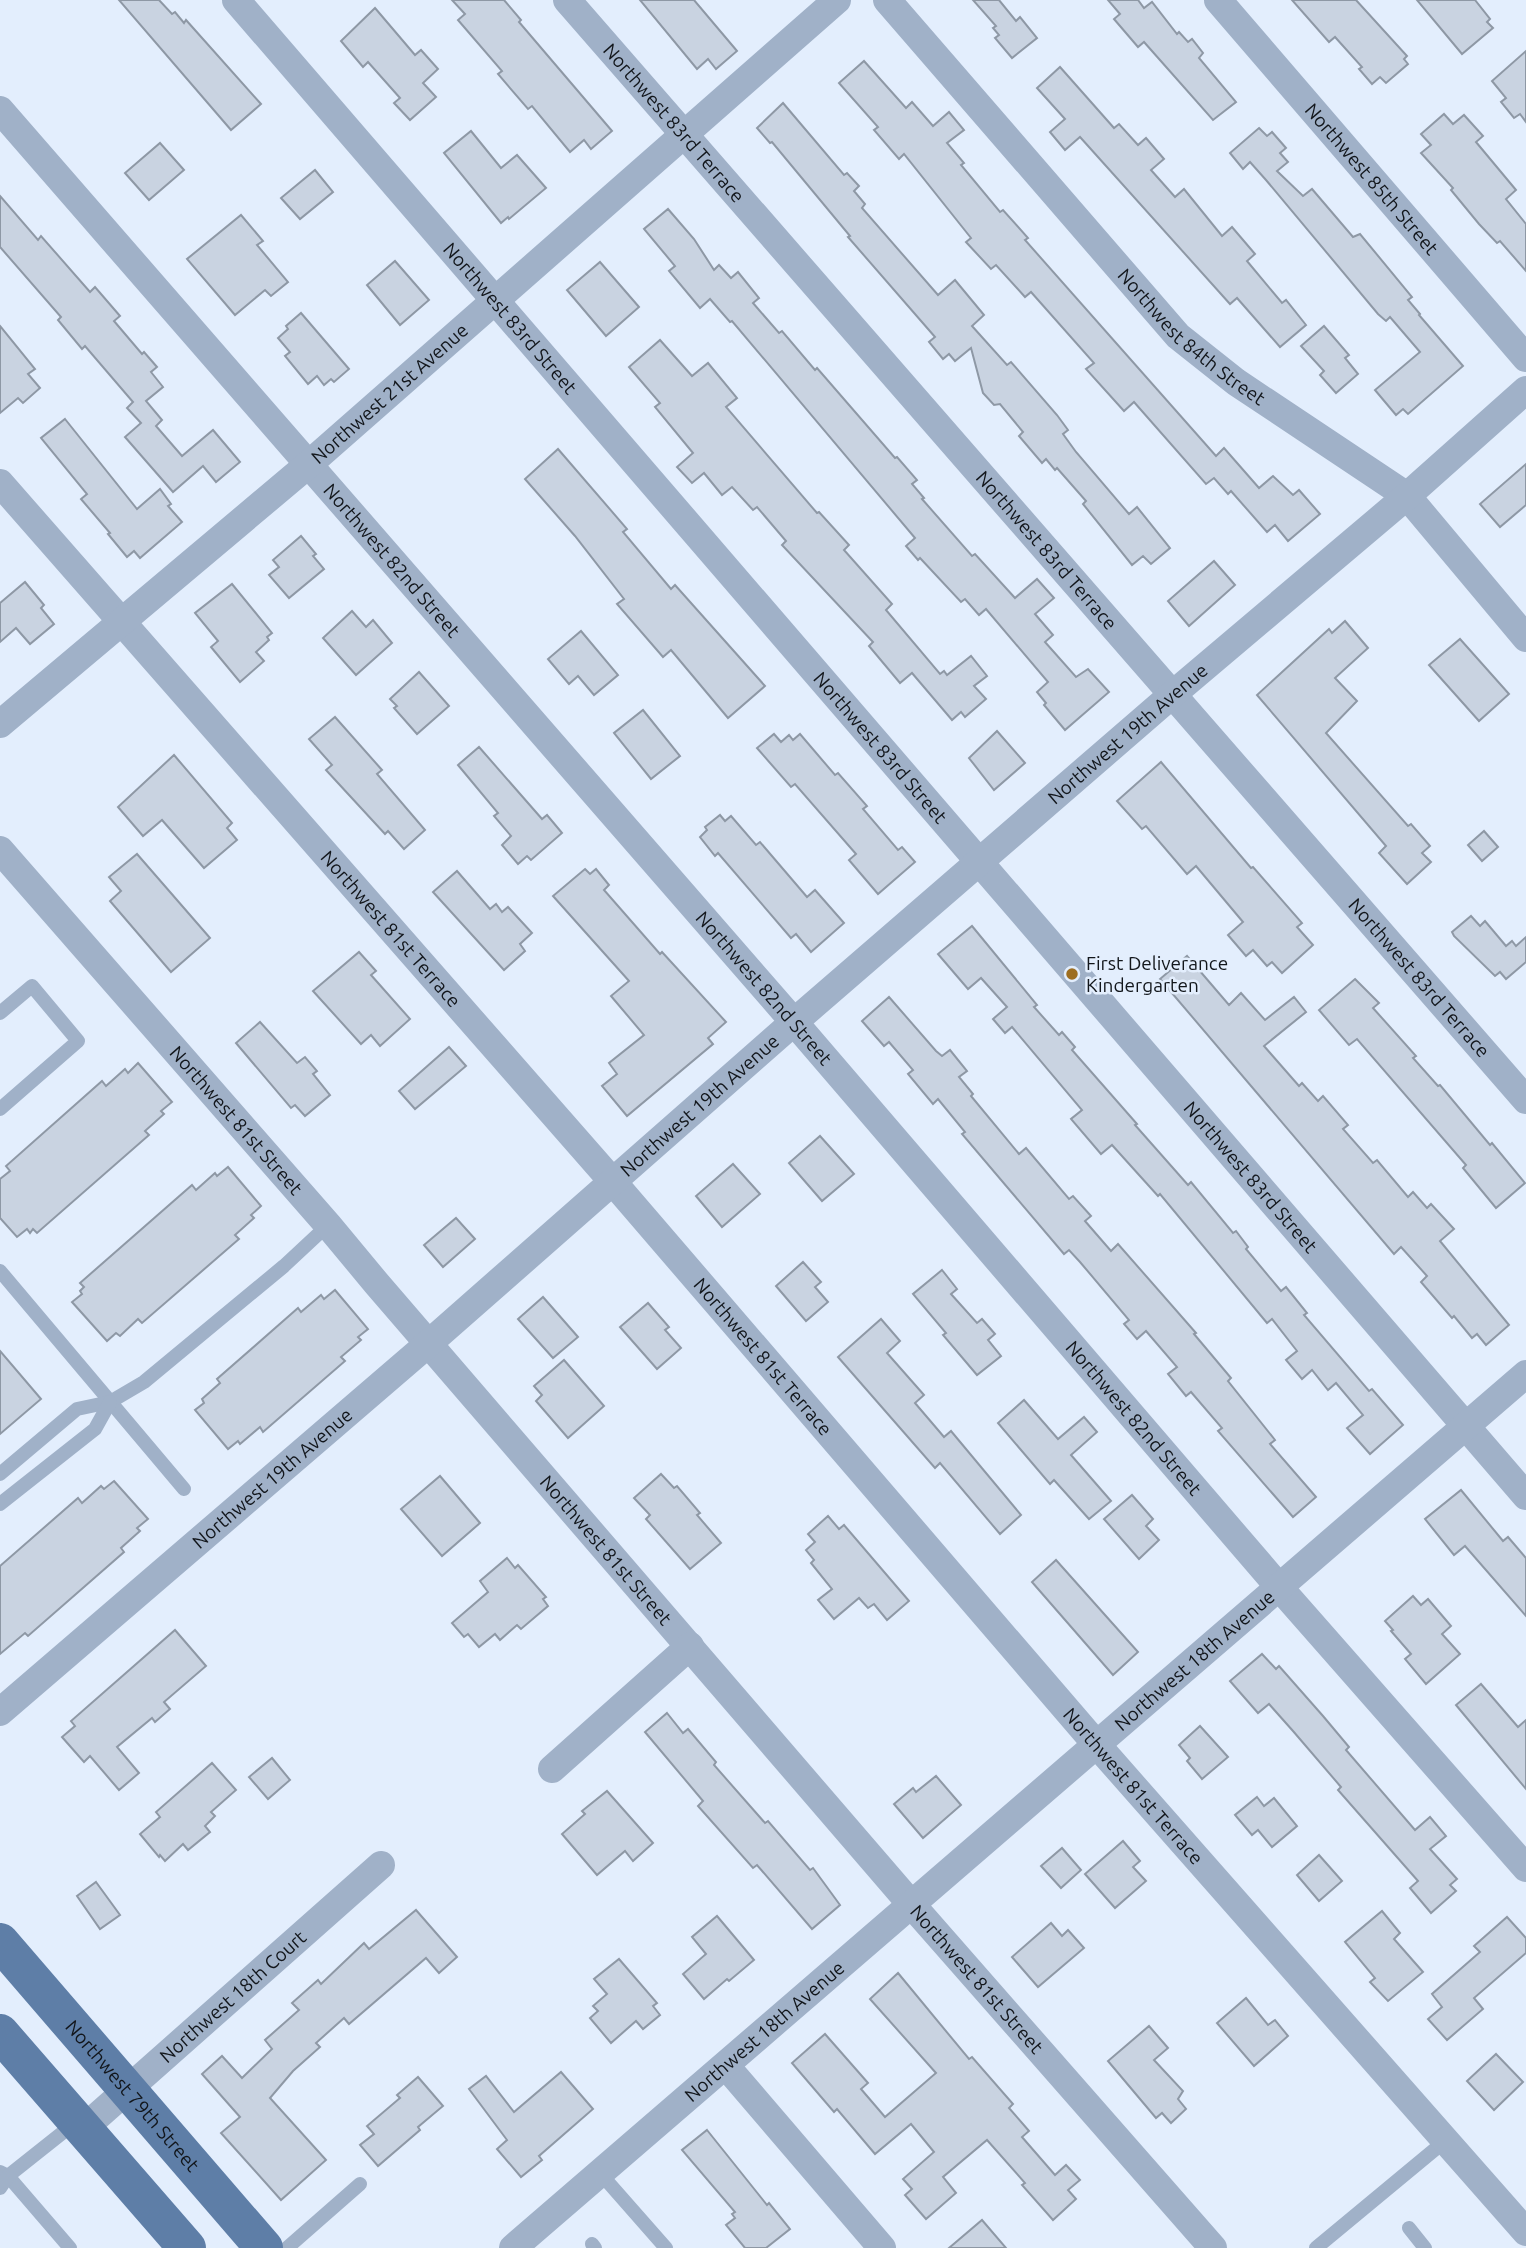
<svg xmlns="http://www.w3.org/2000/svg" width="1526" height="2248" viewBox="0 0 1526 2248" font-family="Ubuntu,sans-serif">
  <style>
    .building { fill: #c9d3e1; stroke: #8e98a5; stroke-width: 2 }
    .lines { fill: none; stroke-linecap: round; stroke-linejoin: round }
    .lane { stroke: #a0b1c8; stroke-width: 14 }
    .street { stroke: #a0b1c8; stroke-width: 28 }
    .primary { stroke: #5e7ea7; stroke-width: 38 }
    .poi-dot { fill: #9d6e21; stroke: #e3eefd; stroke-width: 2.5 }
    .labels { text-anchor: middle; dominant-baseline: central; stroke-width: 5; stroke-linejoin: round; paint-order: stroke }
    .street-label { font-size: 19px; fill: #12161b; stroke: #e3eefd }
    .poi-label { font-size: 19px; fill: #12161b; stroke: #e3eefd; text-anchor: start }
  </style>
  <rect width="100%" height="100%" fill="#e3eefd"/>
  <g class="building">
    <polygon points="119,0 159,0 172,14 175,12 184,23 186,20 261,104 231,130"/>
    <polygon points="452,0 504,0 521,20 519,22 612,131 591,149 584,140 570,152 532,106 528,109 498,74 502,71 458,20 465,14"/>
    <polygon points="640,0 694,0 737,51 716,69 708,59 697,69"/>
    <polygon points="973,0 999,0 1016,21 1020,17 1037,38 1012,58 995,38 999,35 993,28 996,26"/>
    <polygon points="1108,0 1138,0 1144,8 1152,2 1177,34 1179,32 1188,42 1192,39 1203,53 1199,58 1236,102 1213,120 1144,42 1138,47 1114,19 1120,14"/>
    <polygon points="1292,0 1356,0 1407,56 1404,59 1408,64 1386,83 1380,77 1372,84 1359,69 1362,67 1335,37 1329,42"/>
    <polygon points="1417,0 1475,0 1490,19 1487,22 1493,28 1462,54"/>
    <polygon points="375,8 415,55 421,50 438,69 423,83 436,97 410,120 394,103 400,98 368,62 363,67 341,41"/>
    <polygon points="1526,51 1526,122 1520,114 1514,118 1501,102 1506,98 1492,81"/>
    <polygon points="864,61 906,108 912,102 933,126 949,112 964,130 947,143 964,163 961,165 1000,212 1003,210 1028,238 1025,240 1216,456 1224,448 1259,488 1273,476 1293,495 1299,490 1320,514 1288,541 1275,525 1267,532 1231,491 1228,494 1214,478 1206,484 1134,402 1124,411 1086,369 1094,363 1031,292 1025,297 996,265 991,269 966,242 971,238 904,154 899,159 874,130 878,127 839,83"/>
    <polygon points="1060,67 1114,128 1119,124 1138,145 1146,138 1164,159 1151,170 1175,197 1184,189 1222,236 1232,227 1255,254 1247,261 1282,303 1286,300 1306,325 1280,347 1237,298 1230,304 1080,137 1065,150 1050,132 1065,119 1037,88"/>
    <polygon points="783,103 844,175 847,173 859,186 854,191 865,204 862,208 938,295 955,280 984,315 972,326 1007,365 1011,362 1057,415 1068,430 1063,434 1076,452 1129,514 1137,507 1170,548 1151,564 1143,556 1132,565 1083,504 1086,501 1057,468 1055,470 1046,459 1042,463 1019,436 1023,432 1000,404 994,405 983,393 971,348 955,361 949,354 943,359 929,342 935,337 848,237 850,236 772,142 770,143 757,128"/>
    <polygon points="1444,114 1453,124 1464,115 1483,136 1476,142 1516,190 1506,199 1526,224 1526,271 1500,241 1497,243 1479,224 1451,190 1453,188 1421,153 1431,145 1421,134"/>
    <polygon points="1259,128 1267,136 1272,132 1286,148 1280,153 1288,162 1277,171 1303,196 1312,189 1353,237 1360,234 1412,297 1408,300 1420,314 1419,315 1463,366 1408,414 1403,409 1396,415 1375,390 1420,352 1390,317 1386,321 1378,314 1266,180 1250,162 1243,169 1230,153"/>
    <polygon points="471,131 501,168 517,155 546,188 509,219 508,217 501,223 444,153"/>
    <polygon points="160,143 184,170 149,200 125,173"/>
    <polygon points="315,170 333,192 300,219 281,198"/>
    <polygon points="0,196 38,240 41,236 90,292 95,287 120,316 114,321 142,354 144,352 157,367 151,372 163,387 146,401 162,420 156,426 182,456 213,430 240,462 216,482 203,466 173,492 125,437 141,423 127,408 133,402 85,346 82,349 58,320 61,317 0,247"/>
    <polygon points="668,209 694,239 714,270 719,265 731,278 738,272 759,298 753,303 779,333 782,331 815,370 817,368 895,458 897,457 917,480 912,484 924,498 922,499 972,556 975,554 1015,598 1037,579 1054,598 1035,614 1053,635 1045,642 1076,677 1088,669 1109,692 1065,730 1044,705 1046,703 1037,692 1048,682 986,609 979,615 965,599 961,602 920,558 918,560 906,546 915,538 732,321 730,322 710,299 700,308 669,271 675,266 644,229"/>
    <polygon points="241,215 263,241 257,245 288,282 271,296 265,290 235,315 187,259"/>
    <polygon points="395,261 429,300 400,325 367,285"/>
    <polygon points="600,262 639,307 606,336 567,290"/>
    <polygon points="301,313 349,369 334,382 331,379 324,385 317,376 308,384 285,356 290,352 278,338 288,329 286,326"/>
    <polygon points="0,326 35,369 28,374 40,388 23,403 18,398 0,413"/>
    <polygon points="1324,326 1349,355 1345,358 1358,374 1336,393 1320,375 1324,371 1301,346"/>
    <polygon points="660,340 692,376 708,363 737,398 726,407 817,513 819,512 849,545 844,550 892,604 886,610 940,674 944,671 947,675 971,656 987,676 974,686 986,699 965,717 961,712 952,720 912,673 900,683 869,646 873,642 782,545 786,541 757,507 753,510 732,487 722,495 704,473 692,483 677,467 693,453 655,407 660,403 629,367"/>
    <polygon points="65,419 137,509 160,489 171,504 168,506 182,522 140,558 134,551 127,557 108,534 110,533 81,499 87,494 41,438"/>
    <polygon points="558,449 627,529 623,532 671,589 675,585 765,686 728,718 671,650 663,657 617,604 624,599 575,536 525,479"/>
    <polygon points="1526,464 1526,505 1500,527 1480,504"/>
    <polygon points="301,536 316,554 313,556 324,569 289,598 269,575 279,567 273,560"/>
    <polygon points="1214,561 1235,585 1189,626 1168,601"/>
    <polygon points="25,582 44,605 41,608 54,624 30,644 16,628 0,642 0,603"/>
    <polygon points="232,584 272,633 267,637 269,640 256,652 264,661 240,682 211,647 218,641 195,613"/>
    <polygon points="352,611 366,627 373,620 392,643 356,675 323,638"/>
    <polygon points="1345,621 1368,648 1335,678 1357,701 1326,733 1408,826 1411,824 1430,846 1422,853 1431,862 1407,884 1379,853 1386,846 1257,695 1329,629 1332,633"/>
    <polygon points="581,631 618,675 594,695 578,676 569,684 548,659"/>
    <polygon points="1460,639 1509,694 1479,721 1429,665"/>
    <polygon points="419,672 449,706 417,734 394,708 397,706 390,699"/>
    <polygon points="643,710 680,756 651,779 614,733"/>
    <polygon points="335,717 382,770 377,774 425,830 404,849 388,831 385,834 326,770 332,765 309,739"/>
    <polygon points="997,731 1025,763 994,790 969,758"/>
    <polygon points="774,734 781,742 789,735 793,740 800,734 835,775 838,773 867,806 863,809 898,850 902,847 915,862 878,894 849,860 856,854 795,784 791,787 757,748"/>
    <polygon points="479,747 542,819 547,815 562,833 531,860 527,856 518,864 502,845 511,836 494,816 498,813 458,765"/>
    <polygon points="174,755 232,823 227,828 237,840 204,868 162,820 143,836 118,807"/>
    <polygon points="1161,762 1251,868 1253,867 1302,923 1297,927 1313,945 1282,973 1272,962 1267,966 1253,950 1246,956 1228,935 1243,922 1196,866 1187,874 1146,826 1142,829 1117,801"/>
    <polygon points="720,815 725,821 731,816 756,845 760,842 807,897 815,890 844,923 811,952 796,934 791,938 718,853 715,856 700,837 707,830 705,827"/>
    <polygon points="1484,831 1498,847 1482,861 1468,845"/>
    <polygon points="137,854 210,938 171,972 110,901 121,891 109,877"/>
    <polygon points="585,869 590,874 596,869 609,885 604,890 660,954 662,952 726,1022 708,1038 713,1044 627,1116 602,1086 617,1074 609,1063 644,1035 611,996 629,981 553,896"/>
    <polygon points="457,871 490,909 496,904 502,912 508,907 532,933 520,944 525,951 504,970 433,892"/>
    <polygon points="1471,916 1480,926 1485,921 1506,946 1512,941 1516,946 1526,937 1526,962 1506,979 1500,972 1495,976 1454,936 1452,932"/>
    <polygon points="972,926 1037,1005 1034,1007 1059,1035 1062,1032 1075,1047 1072,1050 1137,1124 1135,1125 1188,1185 1191,1182 1233,1233 1236,1231 1248,1247 1246,1249 1281,1291 1286,1287 1307,1313 1304,1315 1369,1391 1372,1389 1403,1425 1370,1454 1347,1428 1363,1415 1336,1383 1328,1390 1312,1370 1302,1379 1286,1360 1297,1351 1272,1319 1267,1323 1160,1194 1158,1196 1112,1145 1101,1154 1071,1119 1082,1110 1012,1027 1005,1033 993,1019 1007,1007 981,978 968,989 938,954"/>
    <polygon points="359,952 376,971 371,975 410,1019 380,1046 371,1035 361,1044 313,991"/>
    <polygon points="1187,956 1229,1005 1241,993 1265,1020 1294,997 1306,1012 1264,1046 1299,1086 1302,1083 1318,1101 1323,1096 1348,1125 1343,1129 1373,1163 1377,1160 1408,1197 1413,1192 1427,1208 1431,1204 1454,1229 1440,1241 1509,1325 1486,1345 1477,1334 1472,1338 1454,1316 1452,1318 1421,1282 1427,1276 1401,1247 1394,1254 1160,979"/>
    <polygon points="1355,979 1379,1003 1373,1008 1416,1056 1413,1058 1438,1086 1440,1085 1490,1145 1492,1143 1525,1183 1496,1208 1463,1168 1466,1165 1357,1039 1349,1045 1319,1010"/>
    <polygon points="889,997 936,1051 942,1056 950,1050 967,1071 959,1077 973,1094 971,1096 1019,1154 1026,1148 1069,1199 1073,1196 1091,1216 1085,1221 1111,1251 1118,1244 1196,1333 1194,1334 1231,1378 1228,1381 1275,1440 1270,1444 1316,1497 1293,1517 1218,1431 1222,1428 1191,1392 1186,1396 1168,1374 1177,1367 1146,1331 1137,1339 1124,1324 1129,1320 1080,1262 1069,1250 1064,1254 962,1134 965,1132 938,1099 933,1104 908,1074 913,1070 889,1042 884,1046 862,1021"/>
    <polygon points="260,1022 297,1063 305,1057 317,1071 313,1074 330,1095 305,1116 295,1105 291,1108 236,1043"/>
    <polygon points="449,1047 466,1066 415,1109 399,1091"/>
    <polygon points="138,1063 172,1102 161,1111 164,1114 145,1131 149,1135 37,1233 33,1229 30,1233 27,1229 17,1237 0,1218 0,1179 10,1171 6,1166 102,1081 106,1086 125,1069 128,1073"/>
    <polygon points="820,1136 854,1174 822,1201 789,1163"/>
    <polygon points="733,1164 760,1194 722,1227 696,1196"/>
    <polygon points="228,1167 261,1206 251,1215 254,1218 235,1235 239,1239 142,1323 138,1319 120,1336 116,1333 107,1341 72,1302 82,1294 80,1291 84,1287 80,1283 192,1185 196,1190 215,1173 217,1176"/>
    <polygon points="456,1218 475,1239 443,1267 424,1245"/>
    <polygon points="803,1262 821,1282 815,1287 828,1302 806,1321 776,1286"/>
    <polygon points="942,1270 957,1289 951,1294 977,1323 982,1319 995,1334 988,1340 1001,1356 977,1375 943,1335 946,1333 913,1294"/>
    <polygon points="335,1290 368,1329 358,1337 361,1340 341,1357 345,1361 263,1432 260,1427 240,1444 238,1441 228,1449 195,1410 204,1403 202,1399 220,1383 217,1379 298,1308 301,1312 321,1295 324,1299"/>
    <polygon points="543,1297 578,1337 553,1358 518,1319"/>
    <polygon points="648,1303 669,1327 665,1330 681,1348 657,1369 620,1327"/>
    <polygon points="881,1319 900,1341 887,1353 924,1395 915,1403 944,1437 951,1431 1021,1515 1000,1534 940,1463 935,1468 838,1357"/>
    <polygon points="0,1351 41,1399 0,1434"/>
    <polygon points="564,1360 604,1406 568,1438 536,1401 542,1395 534,1386"/>
    <polygon points="1024,1400 1058,1439 1084,1417 1097,1432 1071,1455 1111,1501 1089,1519 1054,1480 1050,1484 998,1423"/>
    <polygon points="661,1474 674,1488 677,1486 700,1513 697,1515 721,1543 690,1569 646,1519 650,1515 634,1498"/>
    <polygon points="440,1476 480,1523 442,1556 401,1509"/>
    <polygon points="114,1481 148,1519 137,1528 140,1531 121,1548 124,1552 28,1636 25,1633 0,1654 0,1566 78,1498 82,1503 101,1486 104,1489"/>
    <polygon points="1461,1490 1503,1541 1508,1537 1526,1558 1526,1616 1465,1546 1454,1555 1425,1519"/>
    <polygon points="1132,1495 1153,1519 1146,1526 1159,1540 1139,1559 1104,1519"/>
    <polygon points="828,1516 839,1529 844,1525 909,1601 887,1620 874,1604 868,1608 859,1598 834,1619 818,1600 832,1589 811,1563 814,1560 806,1550 815,1542 808,1534"/>
    <polygon points="507,1558 515,1568 518,1565 546,1597 543,1599 548,1606 521,1629 517,1625 500,1640 495,1634 479,1647 468,1634 464,1637 452,1623 488,1592 480,1581"/>
    <polygon points="1056,1560 1138,1652 1113,1675 1032,1582"/>
    <polygon points="1413,1596 1421,1605 1428,1599 1451,1626 1442,1634 1460,1654 1426,1684 1405,1659 1411,1654 1391,1631 1393,1630 1385,1621"/>
    <polygon points="175,1630 206,1666 164,1702 170,1709 155,1722 152,1718 117,1747 139,1773 119,1790 90,1756 84,1762 62,1737 75,1726 71,1721"/>
    <polygon points="1262,1654 1276,1669 1279,1666 1323,1716 1349,1747 1346,1750 1415,1830 1430,1817 1446,1836 1430,1849 1457,1879 1450,1885 1456,1891 1431,1913 1410,1888 1418,1881 1338,1790 1341,1787 1293,1731 1269,1704 1258,1713 1230,1681"/>
    <polygon points="1481,1684 1518,1727 1526,1720 1526,1789 1456,1705"/>
    <polygon points="667,1713 683,1733 688,1729 716,1762 714,1765 765,1823 768,1821 810,1870 813,1868 840,1905 812,1929 757,1865 753,1868 698,1806 703,1801 645,1732"/>
    <polygon points="1200,1726 1228,1757 1202,1779 1187,1761 1190,1758 1179,1745"/>
    <polygon points="272,1758 290,1780 268,1799 249,1777"/>
    <polygon points="212,1763 236,1790 211,1812 215,1816 205,1826 210,1832 188,1850 183,1844 165,1861 160,1855 159,1857 140,1834 160,1817 156,1812"/>
    <polygon points="936,1776 961,1805 923,1838 894,1804 913,1788 916,1792"/>
    <polygon points="607,1791 653,1843 633,1861 625,1851 597,1875 562,1834 585,1814 582,1811"/>
    <polygon points="1257,1797 1264,1806 1274,1798 1297,1826 1272,1847 1258,1830 1252,1835 1235,1815"/>
    <polygon points="1123,1841 1140,1861 1133,1867 1146,1881 1115,1908 1085,1874"/>
    <polygon points="1062,1848 1081,1870 1061,1888 1041,1866"/>
    <polygon points="1319,1855 1342,1881 1319,1901 1297,1875"/>
    <polygon points="96,1882 120,1915 100,1929 77,1896"/>
    <polygon points="416,1910 457,1957 439,1973 426,1958 349,2024 344,2018 316,2043 320,2047 293,2071 270,2098 326,2160 281,2200 221,2133 240,2117 202,2074 222,2056 242,2078 272,2049 265,2040 299,2010 292,2003 318,1980 321,1984 364,1943 369,1949"/>
    <polygon points="1382,1911 1400,1933 1394,1939 1423,1972 1388,2001 1370,1982 1375,1978 1345,1942"/>
    <polygon points="717,1916 754,1960 729,1981 727,1979 704,1999 683,1974 706,1954 692,1937"/>
    <polygon points="1507,1917 1526,1938 1526,1953 1474,1998 1483,2009 1447,2040 1428,2019 1442,2007 1432,1994 1480,1952 1474,1946"/>
    <polygon points="1051,1923 1062,1936 1068,1930 1084,1948 1038,1987 1012,1957"/>
    <polygon points="619,1959 657,2003 653,2006 660,2015 643,2029 636,2021 611,2043 590,2018 598,2011 593,2006 607,1994 594,1979"/>
    <polygon points="898,1973 969,2059 972,2057 1013,2104 1009,2108 1029,2131 1022,2137 1055,2175 1066,2165 1080,2180 1068,2190 1076,2199 1053,2220 1022,2185 1025,2183 987,2140 943,2177 956,2193 926,2219 905,2195 912,2189 903,2179 934,2152 911,2124 875,2154 837,2109 834,2112 792,2063 825,2034 868,2083 861,2089 885,2117 936,2073 870,1999"/>
    <polygon points="1246,1998 1268,2025 1275,2020 1288,2036 1254,2066 1217,2023"/>
    <polygon points="1149,2026 1168,2048 1154,2060 1183,2091 1178,2099 1186,2109 1171,2123 1162,2113 1156,2118 1108,2061"/>
    <polygon points="1496,2054 1523,2082 1494,2110 1467,2081"/>
    <polygon points="561,2072 593,2109 539,2156 542,2160 521,2177 497,2149 507,2140 469,2089 486,2076 514,2112"/>
    <polygon points="418,2077 443,2106 418,2127 420,2130 378,2166 360,2145 374,2134 367,2126 400,2098 397,2095"/>
    <polygon points="707,2130 767,2205 769,2203 790,2229 766,2248 745,2248 726,2225 735,2218 732,2214 735,2212 682,2150"/>
    <polygon points="982,2220 1006,2248 949,2248"/>
  </g>
  <g class="lines">
    <g class="lane">
      <polyline points="0,1013 32,986 78,1041 0,1109"/>
      <polyline points="0,1271 184,1489"/>
      <polyline points="0,1474 77,1409 110,1402 144,1382 284,1266 328,1225"/>
      <polyline points="0,1504 95,1429 110,1402"/>
      <polyline points="0,2172 8,2176 70,2248"/>
      <polyline points="600,2173 666,2248"/>
      <polyline points="0,2188 8,2176 76,2122"/>
      <polyline points="1409,2228 1425,2248"/>
      <polyline points="592,2244 595,2248"/>
      <polyline points="287,2248 360,2184"/>
      <polyline points="1316,2248 1445,2141"/>
    </g>
    <g class="street">
      <path id="s1" d="M236,0L1526,1496"/>
      <path id="s2" d="M567,0L1526,1100"/>
      <path id="s3" d="M887,0L1178,336L1236,382L1407,496L1526,638"/>
      <path id="s4" d="M1218,0L1526,358"/>
      <path id="s5" d="M0,110L794,1022L1279,1587L1526,1868"/>
      <path id="s6" d="M0,483L613,1182L1097,1745L1526,2232"/>
      <path id="s7" d="M0,724L309,464L837,0"/>
      <path id="s8" d="M0,850L328,1225L377,1284L911,1904L1213,2248"/>
      <path id="s9" d="M0,1712L428,1344L794,1022L1173,694L1407,496L1526,390"/>
      <polyline points="552,1769 690,1646"/>
      <polyline points="726,2066 882,2248"/>
      <path id="s10" d="M83,2129L381,1865"/>
      <path id="s11" d="M513,2248L1526,1374"/>
    </g>
    <g class="primary">
      <path id="s12" d="M0,1942L264,2248"/>
      <polyline points="0,2033 187,2248"/>
    </g>
  </g>
  <circle class="poi-dot" cx="1072" cy="974" r="7"/>
  <g class="labels">
    <g class="street-label">
      <text stroke="none"><textPath href="#s2" startOffset="163">Northwest 83rd Terrace</textPath></text>
      <text stroke="none"><textPath href="#s4" startOffset="236">Northwest 85th Street</textPath></text>
      <text stroke="none"><textPath href="#s1" startOffset="420">Northwest 83rd Street</textPath></text>
      <text stroke="none"><textPath href="#s3" startOffset="455">Northwest 84th Street</textPath></text>
      <text stroke="none"><textPath href="#s7" startOffset="511">Northwest 21st Avenue</textPath></text>
      <text stroke="none"><textPath href="#s2" startOffset="730">Northwest 83rd Terrace</textPath></text>
      <text stroke="none"><textPath href="#s5" startOffset="597">Northwest 82nd Street</textPath></text>
      <text stroke="none"><textPath href="#s9" startOffset="1493">Northwest 19th Avenue</textPath></text>
      <text stroke="none"><textPath href="#s1" startOffset="987">Northwest 83rd Street</textPath></text>
      <text stroke="none"><textPath href="#s6" startOffset="593">Northwest 81st Terrace</textPath></text>
      <text stroke="none"><textPath href="#s2" startOffset="1297">Northwest 83rd Terrace</textPath></text>
      <text stroke="none"><textPath href="#s5" startOffset="1164">Northwest 82nd Street</textPath></text>
      <text stroke="none"><textPath href="#s9" startOffset="926">Northwest 19th Avenue</textPath></text>
      <text stroke="none"><textPath href="#s8" startOffset="359">Northwest 81st Street</textPath></text>
      <text stroke="none"><textPath href="#s1" startOffset="1554">Northwest 83rd Street</textPath></text>
      <text stroke="none"><textPath href="#s6" startOffset="1160">Northwest 81st Terrace</textPath></text>
      <text stroke="none"><textPath href="#s5" startOffset="1731">Northwest 82nd Street</textPath></text>
      <text stroke="none"><textPath href="#s9" startOffset="359">Northwest 19th Avenue</textPath></text>
      <text stroke="none"><textPath href="#s8" startOffset="926">Northwest 81st Street</textPath></text>
      <text stroke="none"><textPath href="#s11" startOffset="900">Northwest 18th Avenue</textPath></text>
      <text stroke="none"><textPath href="#s6" startOffset="1727">Northwest 81st Terrace</textPath></text>
      <text stroke="none"><textPath href="#s8" startOffset="1493">Northwest 81st Street</textPath></text>
      <text stroke="none"><textPath href="#s10" startOffset="200">Northwest 18th Court</textPath></text>
      <text stroke="none"><textPath href="#s11" startOffset="332">Northwest 18th Avenue</textPath></text>
      <text stroke="none"><textPath href="#s12" startOffset="203">Northwest 79th Street</textPath></text>
    </g>
    <g class="poi-label">
      <text x="1086" y="963">First Deliverance<tspan x="1086" dy="22">Kindergarten</tspan></text>
    </g>
  </g>
</svg>
